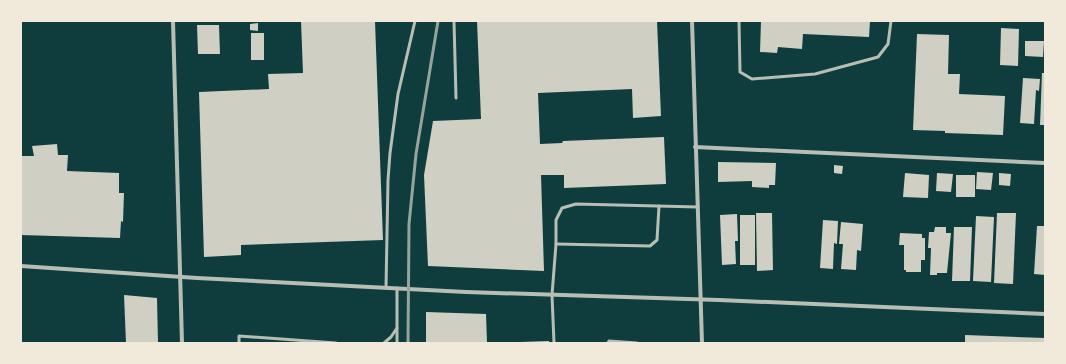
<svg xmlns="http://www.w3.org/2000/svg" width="1066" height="364" viewBox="0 0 1066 364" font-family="'Source Sans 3',sans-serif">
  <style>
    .building { fill: #cfcfc3 }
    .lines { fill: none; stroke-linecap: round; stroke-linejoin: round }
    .service { stroke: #b8beb3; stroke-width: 3 }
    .minor { stroke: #b8beb3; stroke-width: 4 }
    .rail { stroke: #97a49c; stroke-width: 3 }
  </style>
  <rect width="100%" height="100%" fill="#0f3d3e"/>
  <g class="building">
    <polygon points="301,21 375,21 383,240 241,245 241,255 204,257 199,92 269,89 268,74 303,73"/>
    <polygon points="477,21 657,21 661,116 633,118 632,89 538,93 540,144 562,143 563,141 664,137 666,184 564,188 564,175 541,175 544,271 428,266 424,175 433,121 481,119"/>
    <polygon points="761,21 870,21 869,37 803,34 802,49 778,47 777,53 760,52"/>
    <polygon points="258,23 258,31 250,30 250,24"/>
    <polygon points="197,25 219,25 220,54 198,54"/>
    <polygon points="1001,28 1019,29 1018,66 1000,65"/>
    <rect x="251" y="33" width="13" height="27"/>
    <polygon points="917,34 949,35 948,74 960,74 959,94 1005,96 1003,135 945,133 945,131 913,130"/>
    <polygon points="1025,41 1044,41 1043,57 1025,56"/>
    <polygon points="1042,73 1045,73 1045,125 1040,125"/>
    <polygon points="1023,78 1040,79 1039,91 1036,90 1034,124 1020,123"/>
    <polygon points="57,144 58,155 68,155 67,171 119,173 119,193 124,193 123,222 121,221 120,238 21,235 21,156 34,156 32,146"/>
    <polygon points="718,162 776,163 775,185 769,185 769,188 752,187 752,181 718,182"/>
    <polygon points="834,165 843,166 842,174 834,173"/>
    <polygon points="977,172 993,173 991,190 976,189"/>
    <polygon points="905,173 929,175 928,198 903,197"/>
    <polygon points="937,173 953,174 951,192 936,191"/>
    <polygon points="999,173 1011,174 1010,186 999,185"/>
    <rect x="956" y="175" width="19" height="22"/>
    <polygon points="756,213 772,213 773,270 757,271"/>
    <polygon points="997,213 1016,213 1013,284 994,283"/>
    <polygon points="737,214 738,241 735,241 736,264 722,265 720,215"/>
    <rect x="740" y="215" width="15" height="50"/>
    <polygon points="976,216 994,217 991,282 973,281"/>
    <polygon points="823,220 838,221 837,244 834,243 833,269 820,268"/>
    <polygon points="841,222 863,224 861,251 857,250 856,270 841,269 843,244 839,244"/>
    <polygon points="1037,226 1045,226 1045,275 1034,274"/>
    <polygon points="935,227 946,227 946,233 951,233 947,273 937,273 937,275 930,275 931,248 928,248 929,232 934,232"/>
    <polygon points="954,227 972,227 970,281 952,281"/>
    <polygon points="900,233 922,234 922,238 925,238 925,260 921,260 921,272 906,272 906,270 904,270 904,245 899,245"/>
    <polygon points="124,295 157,298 158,343 126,343"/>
    <polygon points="426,312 486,314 487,343 426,343"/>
    <polygon points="965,335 1045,338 1045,343 965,343"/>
    <polygon points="549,341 549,343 520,343 520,342"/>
  </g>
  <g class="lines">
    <g class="service">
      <polyline points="454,21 456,98"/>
      <polyline points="739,21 740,72 752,79 815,74 878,57 888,44 891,21"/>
      <polyline points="556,244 650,246 657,240 659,206"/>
      <polyline points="386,288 388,180 390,153 398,94 415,21"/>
      <polyline points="397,288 397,343"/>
      <polyline points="239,343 239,336 336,343"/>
      <polyline points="384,343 391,337 397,328"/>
      <polyline points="554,343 552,295 556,244 556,220 562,208 576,204 698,207"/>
      <polyline points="608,343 609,341 637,343"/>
    </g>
    <g class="minor">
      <polyline points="173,21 182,343"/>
      <polyline points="692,21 702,343"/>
      <polyline points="695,147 1045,163"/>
      <polyline points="21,266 197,278 466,292 719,300 1045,314"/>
    </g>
    <polyline class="rail" points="408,343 409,224 416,154 438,21"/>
  </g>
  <rect width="1066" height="364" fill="none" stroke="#f1e9da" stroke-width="44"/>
</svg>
